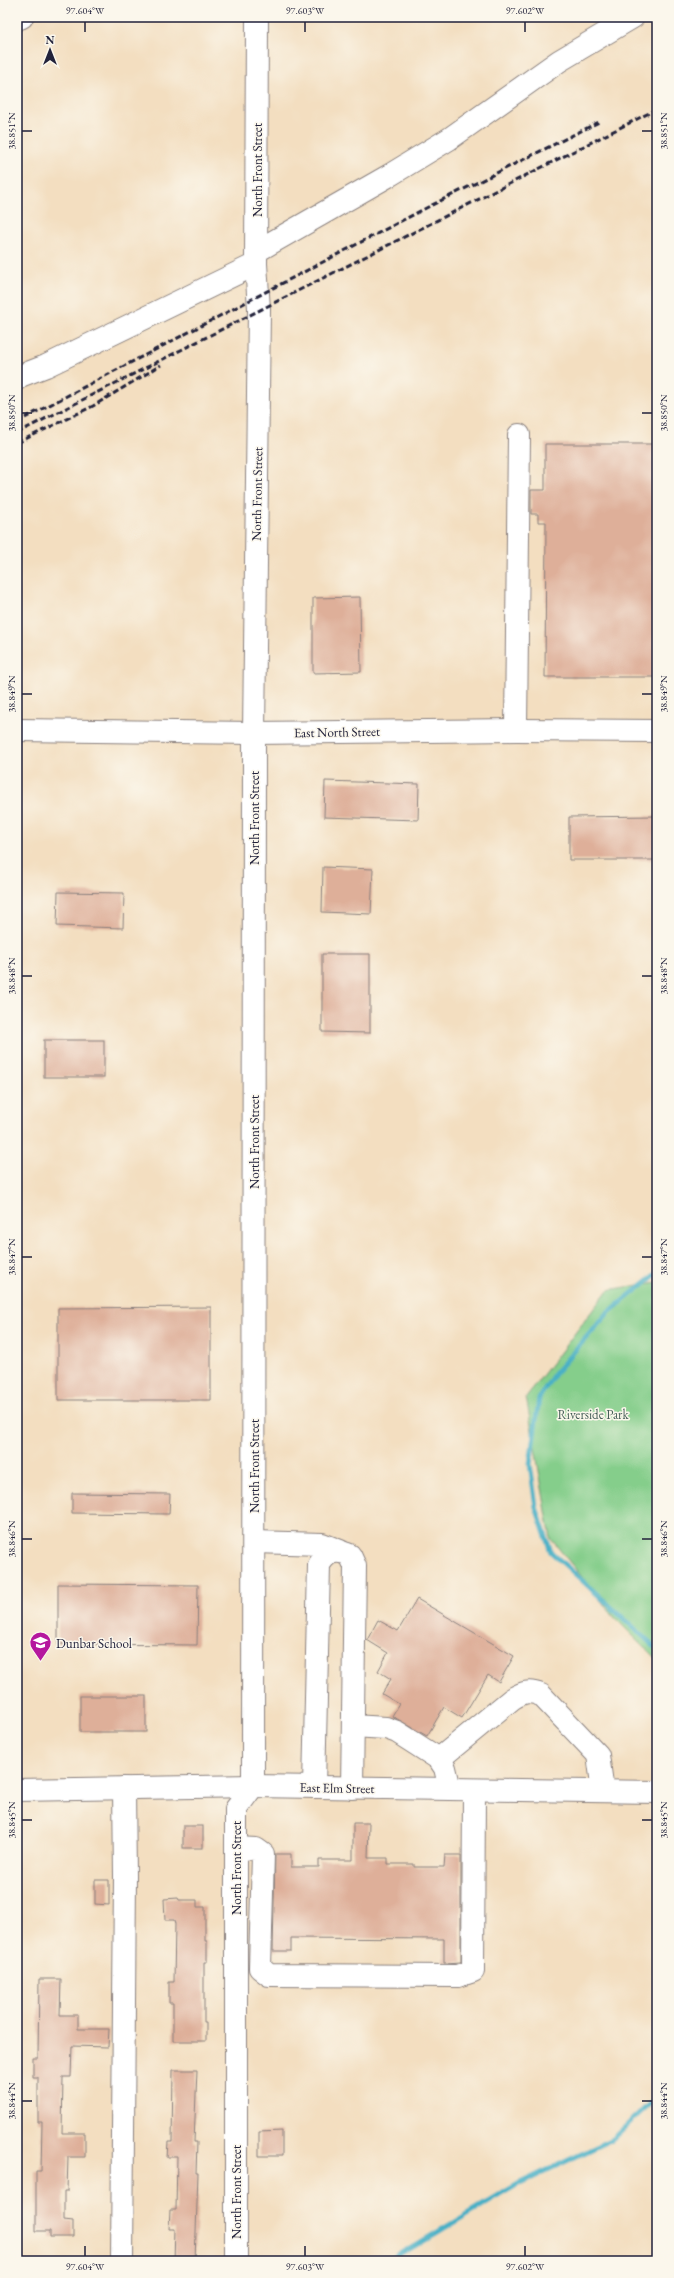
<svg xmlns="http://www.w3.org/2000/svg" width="674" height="2278" viewBox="0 0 674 2278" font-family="'EB Garamond',serif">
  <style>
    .green { fill: #85ce8b; stroke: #547863 }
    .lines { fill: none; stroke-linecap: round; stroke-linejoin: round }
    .stream { stroke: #48b0c6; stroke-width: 5 }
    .building { fill: #deaf99 }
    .minor-casing { stroke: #8a807e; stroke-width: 24 }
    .minor { stroke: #fff; stroke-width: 22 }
    .rail { stroke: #22223b; stroke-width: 3; stroke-dasharray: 6 3; stroke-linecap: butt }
    .ticks { fill: none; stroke: #22223b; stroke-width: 1.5 }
    .labels { text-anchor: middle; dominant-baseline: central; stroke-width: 3; stroke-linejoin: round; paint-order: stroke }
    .street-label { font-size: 13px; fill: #22223b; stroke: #fbf7ec }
    .park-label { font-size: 13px; fill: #455e57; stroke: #fbf7ec }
    .poi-label { font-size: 13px; fill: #22223b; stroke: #fbf7ec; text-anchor: start }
    .neatline { fill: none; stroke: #22223b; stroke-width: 1.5 }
    .ticks-label { font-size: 10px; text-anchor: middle; fill: #22223b }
  </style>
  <rect width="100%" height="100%" fill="#fbf7ec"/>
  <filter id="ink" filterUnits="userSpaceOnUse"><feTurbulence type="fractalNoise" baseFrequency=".025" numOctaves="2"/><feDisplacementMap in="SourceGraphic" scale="8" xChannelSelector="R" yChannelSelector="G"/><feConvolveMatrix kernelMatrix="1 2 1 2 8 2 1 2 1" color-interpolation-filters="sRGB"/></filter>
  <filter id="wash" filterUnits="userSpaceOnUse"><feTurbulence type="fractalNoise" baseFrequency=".012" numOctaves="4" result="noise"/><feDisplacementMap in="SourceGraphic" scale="16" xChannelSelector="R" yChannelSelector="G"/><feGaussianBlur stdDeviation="0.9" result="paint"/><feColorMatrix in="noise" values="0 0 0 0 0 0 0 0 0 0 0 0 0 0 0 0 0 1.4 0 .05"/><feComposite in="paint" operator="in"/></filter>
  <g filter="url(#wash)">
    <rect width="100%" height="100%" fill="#f3dec0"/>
    <polygon class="green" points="657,1282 657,1660 615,1618 551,1539 526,1397 608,1290"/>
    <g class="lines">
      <g class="stream">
        <polyline points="657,1273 608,1313 554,1374 539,1398 530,1464 536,1507 551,1552 657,1649"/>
        <polyline points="389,2261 520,2183 611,2140 657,2097"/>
      </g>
    </g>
    <g id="blocks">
      <g class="building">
        <polygon points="545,444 657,444 657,677 545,677 546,522 538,522 538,514 531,514 531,490 545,490"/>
        <polygon points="360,597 361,672 313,673 313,598"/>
        <polygon points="325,781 419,784 418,820 324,817"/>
        <polygon points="657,816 657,860 569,860 569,817"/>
        <polygon points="323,867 373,869 371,914 322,912"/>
        <polygon points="58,892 124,893 123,928 57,926"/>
        <polygon points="322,954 370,954 370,1033 322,1032"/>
        <rect x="44" y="1040" width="60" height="37"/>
        <polygon points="211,1307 211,1400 58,1400 58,1308"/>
        <polygon points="72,1493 170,1494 169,1514 72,1513"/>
        <polygon points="58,1584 198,1585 197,1645 58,1644"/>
        <polygon points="417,1599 514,1656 499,1682 488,1675 462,1718 444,1707 427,1736 392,1716 399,1704 382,1694 391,1679 378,1671 388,1653 367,1640 378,1620 398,1631"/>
        <rect x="80" y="1696" width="66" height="36"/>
        <polygon points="353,1823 369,1823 368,1858 388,1858 388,1864 414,1864 414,1867 444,1867 445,1855 461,1855 461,1962 444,1963 444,1939 291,1938 291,1951 273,1951 275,1854 291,1854 291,1867 319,1867 319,1860 353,1860"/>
        <rect x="183" y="1826" width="20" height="22"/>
        <polygon points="95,1880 109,1880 109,1905 95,1904"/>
        <polygon points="178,1898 179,1900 197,1900 197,1907 205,1907 205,1941 207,1941 207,1962 204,1962 204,2022 206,2022 206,2041 173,2041 173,2003 169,2003 169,1982 174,1982 175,1924 174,1920 165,1920 164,1899"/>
        <polygon points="39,1979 61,1979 60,2015 78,2015 78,2029 109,2029 108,2047 72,2046 71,2077 63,2077 62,2133 85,2133 85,2157 68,2157 67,2191 64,2191 64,2220 73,2221 73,2237 50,2237 50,2231 36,2231 36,2171 41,2171 42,2122 38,2122 38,2077 33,2077 33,2058 38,2058"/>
        <polygon points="173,2070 197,2070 194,2142 197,2142 196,2173 198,2173 195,2261 174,2261 175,2229 169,2229 170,2210 176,2210 177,2157 167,2157 168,2142 172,2142"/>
        <polygon points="282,2131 282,2156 259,2156 259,2132"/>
      </g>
    </g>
  </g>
  <g filter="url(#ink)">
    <use href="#blocks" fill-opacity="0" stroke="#8a807e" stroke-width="1"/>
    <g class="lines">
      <defs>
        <g id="minor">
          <polyline points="17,19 22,17"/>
          <polyline points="257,251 390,175 449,139 559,61 633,17"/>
          <polyline points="17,379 20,376 46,366 256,264"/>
          <polyline points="17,730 254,733 516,730 657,731"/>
          <polyline points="516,730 519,435"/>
          <polyline points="254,1542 322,1544 340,1551"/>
          <polyline points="353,1726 386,1728 397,1732 439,1759 445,1768 450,1789"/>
          <path d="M439,1759L512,1699C523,1692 529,1690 541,1695L598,1755L603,1791"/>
          <path d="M314,1787L319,1565C327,1551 336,1549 350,1555L355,1566L352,1788"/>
          <polyline points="17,1790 253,1786 657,1792"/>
          <polyline points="236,1848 256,1849 263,1854 260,1968 269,1975 458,1976 473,1971 474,1790"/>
          <polyline points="122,2261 125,1876 124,1788"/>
          <polyline points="236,2261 236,1809 253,1786 254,733 259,309 256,264 257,17"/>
        </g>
      </defs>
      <use href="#minor" class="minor-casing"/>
      <use href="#minor" class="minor"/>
      <g class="rail">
        <polyline points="17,422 430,206 599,122"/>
        <polyline points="17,433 657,109"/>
        <polyline points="17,443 93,406 161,365"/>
      </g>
    </g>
  </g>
  <path class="ticks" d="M85,22V32M305,22V32M525,22V32M22,131H32M642,131H652M22,413H32M642,413H652M22,694H32M642,694H652M22,976H32M642,976H652M22,1257H32M642,1257H652M22,1539H32M642,1539H652M22,1820H32M642,1820H652M22,2101H32M642,2101H652M85,2246V2256M305,2246V2256M525,2246V2256"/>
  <defs>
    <symbol id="school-pin" viewBox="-11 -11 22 30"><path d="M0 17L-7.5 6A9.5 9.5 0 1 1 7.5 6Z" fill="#b5179e" stroke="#fbf7ec"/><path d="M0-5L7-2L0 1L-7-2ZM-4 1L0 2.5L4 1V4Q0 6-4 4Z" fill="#fff"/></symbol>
  </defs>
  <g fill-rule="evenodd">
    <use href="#school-pin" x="28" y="1630" width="25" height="34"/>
  </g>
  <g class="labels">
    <g class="street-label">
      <text transform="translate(257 170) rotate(-90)">North Front Street</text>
      <text transform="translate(257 494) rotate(-89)">North Front Street</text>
      <text transform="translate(337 732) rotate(-1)">East North Street</text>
      <text transform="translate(254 818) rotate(-90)">North Front Street</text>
      <text transform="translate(254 1142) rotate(-90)">North Front Street</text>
      <text transform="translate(254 1466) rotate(-90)">North Front Street</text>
      <text transform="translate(337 1788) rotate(1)">East Elm Street</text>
      <text transform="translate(236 1868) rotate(-90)">North Front Street</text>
      <text transform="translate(236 2192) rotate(-90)">North Front Street</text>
    </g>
    <g class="park-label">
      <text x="593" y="1414">Riverside Park</text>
    </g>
    <g class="poi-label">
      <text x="56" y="1643">Dunbar School</text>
    </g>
  </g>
  <rect width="674" height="2278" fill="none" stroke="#fbf7ec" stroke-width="44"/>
  <g transform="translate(50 50)" stroke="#fbf7ec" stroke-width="3" paint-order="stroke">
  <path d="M0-3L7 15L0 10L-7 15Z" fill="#22223b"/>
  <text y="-6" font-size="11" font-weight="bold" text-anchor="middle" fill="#22223b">N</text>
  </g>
  <rect x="22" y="22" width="630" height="2234" class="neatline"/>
  <g class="ticks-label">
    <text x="85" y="14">97.604°W</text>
    <text x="305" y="14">97.603°W</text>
    <text x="525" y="14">97.602°W</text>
    <text transform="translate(11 131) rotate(-90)" y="4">38.851°N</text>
    <text transform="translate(663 131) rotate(-90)" y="4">38.851°N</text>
    <text transform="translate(11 413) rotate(-90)" y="4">38.850°N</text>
    <text transform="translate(663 413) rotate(-90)" y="4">38.850°N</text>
    <text transform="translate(11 694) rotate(-90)" y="4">38.849°N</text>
    <text transform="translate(663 694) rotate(-90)" y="4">38.849°N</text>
    <text transform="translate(11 976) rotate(-90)" y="4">38.848°N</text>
    <text transform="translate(663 976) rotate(-90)" y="4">38.848°N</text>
    <text transform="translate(11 1257) rotate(-90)" y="4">38.847°N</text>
    <text transform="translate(663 1257) rotate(-90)" y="4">38.847°N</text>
    <text transform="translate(11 1539) rotate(-90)" y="4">38.846°N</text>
    <text transform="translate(663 1539) rotate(-90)" y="4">38.846°N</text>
    <text transform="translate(11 1820) rotate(-90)" y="4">38.845°N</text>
    <text transform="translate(663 1820) rotate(-90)" y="4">38.845°N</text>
    <text transform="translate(11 2101) rotate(-90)" y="4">38.844°N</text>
    <text transform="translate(663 2101) rotate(-90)" y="4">38.844°N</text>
    <text x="85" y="2270">97.604°W</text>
    <text x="305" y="2270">97.603°W</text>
    <text x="525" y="2270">97.602°W</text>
  </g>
</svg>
